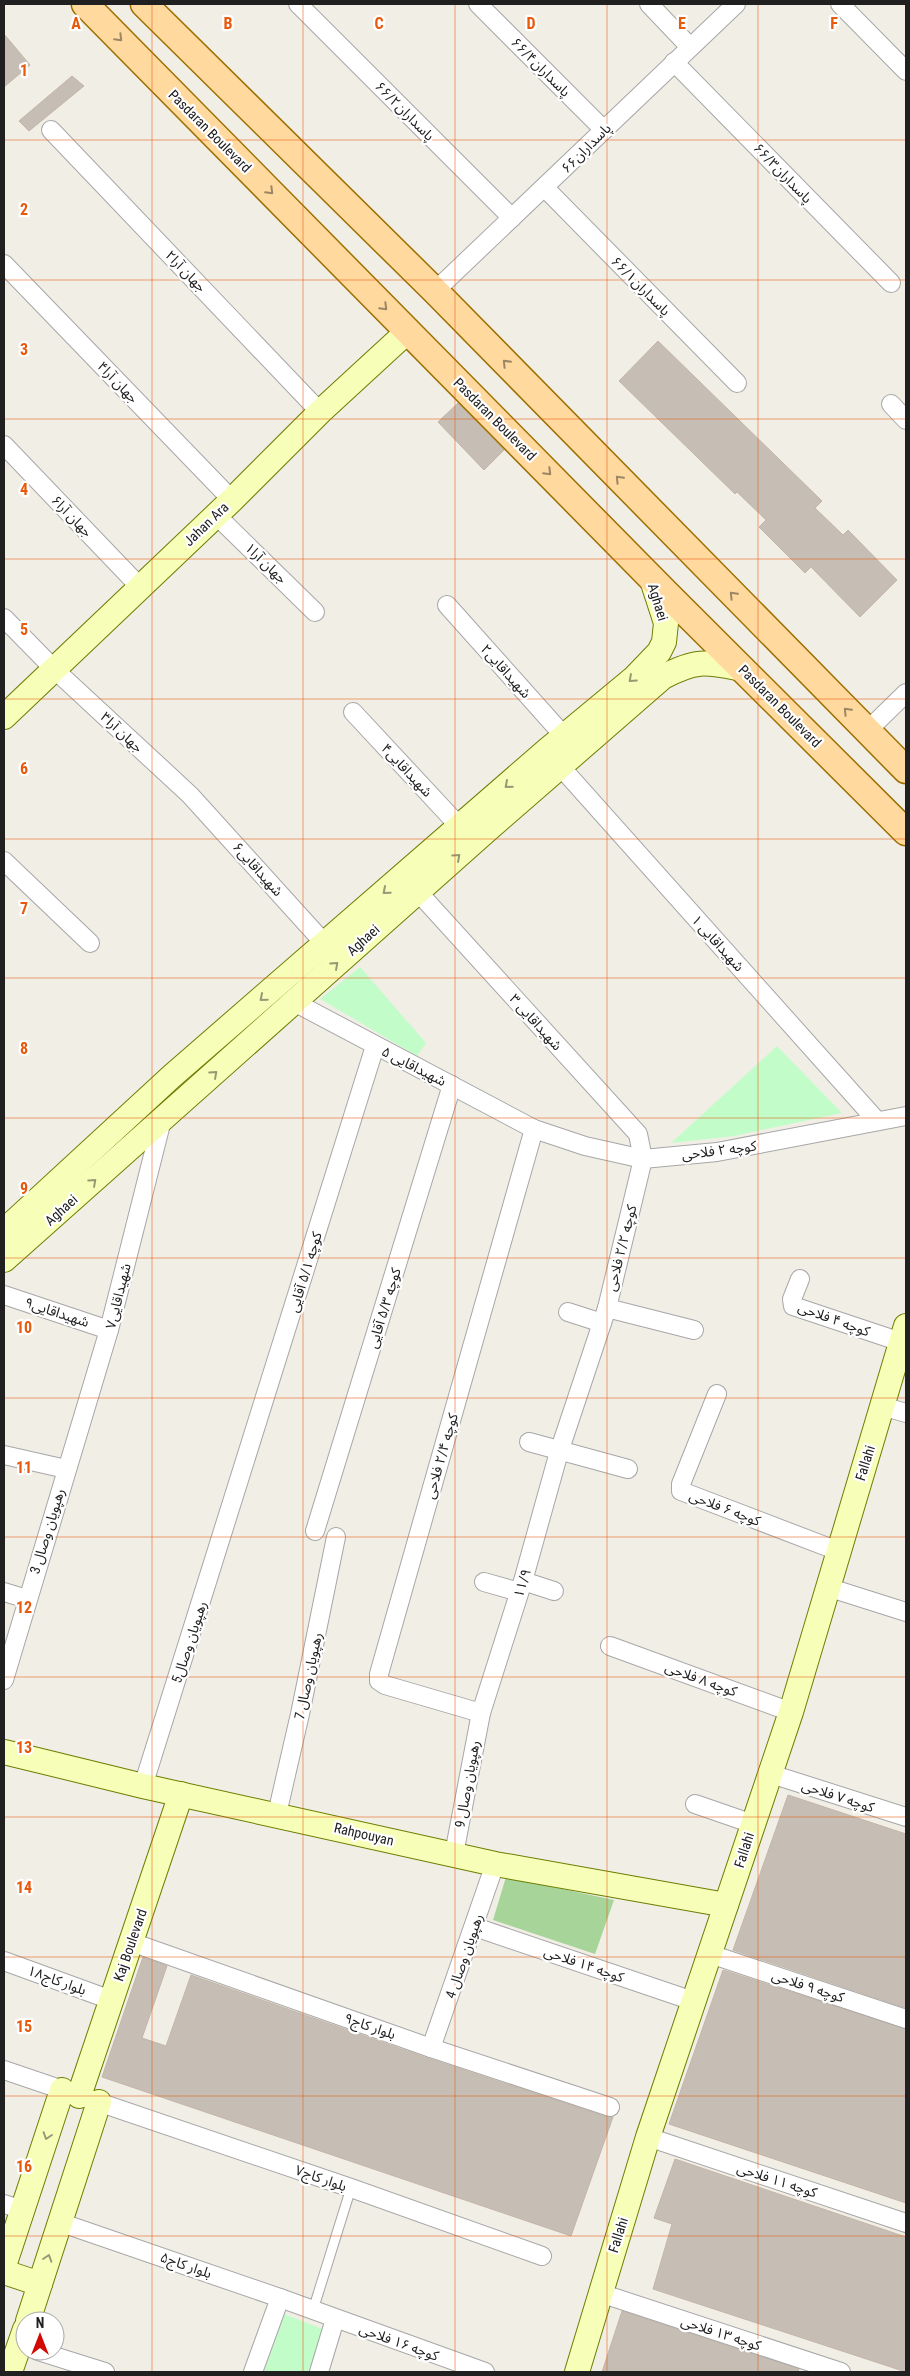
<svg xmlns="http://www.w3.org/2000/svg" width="910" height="2376" viewBox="0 0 910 2376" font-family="'Roboto Condensed','Noto Sans Arabic',sans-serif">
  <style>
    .forest { fill: #a7d498 }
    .park { fill: #c2fdc9 }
    .building { fill: #c6beb5; stroke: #c4b5a7 }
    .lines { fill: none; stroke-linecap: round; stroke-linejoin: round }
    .lane-casing { stroke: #a7a7a7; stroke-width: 11 }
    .street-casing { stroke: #a7a7a7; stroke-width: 20 }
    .secondary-casing { stroke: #6b7f00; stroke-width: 26 }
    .primary-casing { stroke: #9d7000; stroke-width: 29 }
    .lane { stroke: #fff; stroke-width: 9 }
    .street { stroke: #fff; stroke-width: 18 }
    .secondary { stroke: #f7feb8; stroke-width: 24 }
    .primary { stroke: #ffd99e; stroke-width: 26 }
    .oneway { stroke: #9b8665 }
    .oneway2 { stroke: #969a74 }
    .grid { fill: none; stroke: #e8590c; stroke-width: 1; stroke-opacity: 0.55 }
    .labels { text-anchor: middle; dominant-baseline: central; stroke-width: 4.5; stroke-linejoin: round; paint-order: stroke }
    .street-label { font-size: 14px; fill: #202020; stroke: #fff }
    .grid-label { font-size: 16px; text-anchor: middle; font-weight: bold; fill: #e8590c; stroke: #fff; stroke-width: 4.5; stroke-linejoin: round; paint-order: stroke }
  </style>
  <rect width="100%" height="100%" fill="#f1eee6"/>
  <polygon class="forest" points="506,1877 614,1900 595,1954 493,1920"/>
  <g class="park">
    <polygon points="360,967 426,1043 417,1056 320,999"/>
    <polygon points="777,1046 842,1113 734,1136 671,1143"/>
    <polygon points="284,2314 323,2329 310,2372 264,2372"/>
  </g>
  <g class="building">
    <polygon points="4,34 30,65 4,87"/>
    <polygon points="72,76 84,86 29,131 19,121"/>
    <polygon points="658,341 822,501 815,508 843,535 848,530 897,580 860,617 811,567 805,573 759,527 766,520 737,492 735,494 619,381"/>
    <polygon points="458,403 504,450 484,470 438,422"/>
    <polygon points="788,1795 906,1834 906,2008 733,1950"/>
    <polygon points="143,1957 167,1966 142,2038 166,2046 191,1975 427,2058 607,2117 613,2117 571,2236 102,2077"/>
    <polygon points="723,1970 906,2029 906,2203 669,2124"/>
    <polygon points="675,2159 906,2237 906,2372 653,2289 672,2224 654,2218"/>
    <polygon points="622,2311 799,2369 798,2372 602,2372"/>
  </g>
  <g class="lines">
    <defs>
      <polyline id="lane" points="313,2310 351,2188"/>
      <g id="street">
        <polyline points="298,4 512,218"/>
        <polyline points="478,4 604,130"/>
        <polyline points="649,4 690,47"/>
        <polyline points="840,4 906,71"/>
        <polyline points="674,62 891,283"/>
        <polyline points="51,130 320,412"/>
        <polyline points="545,188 737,383"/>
        <polyline points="4,264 232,500"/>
        <polyline points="435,291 736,4"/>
        <polyline points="891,404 906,420"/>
        <polyline points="4,445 140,587"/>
        <polyline points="216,515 315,612"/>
        <polyline points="447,605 564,736"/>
        <polyline points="4,618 54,669 190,795 325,944"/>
        <polyline points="353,712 460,827"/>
        <polyline points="867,731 906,693"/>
        <polyline points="560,766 877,1121"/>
        <polyline points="4,861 90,943"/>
        <polyline points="418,892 638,1134 643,1159 607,1308 559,1452 523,1581 481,1713 454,1854"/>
        <polyline points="294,1002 534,1129 585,1146 643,1159 717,1152 906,1116"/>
        <polyline points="800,1279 792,1299 793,1306 901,1342"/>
        <polyline points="4,1295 109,1330"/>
        <polyline points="607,1308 694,1330"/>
        <polyline points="568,1312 602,1323"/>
        <polyline points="717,1394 681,1484 681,1491 838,1551"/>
        <polyline points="882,1406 906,1413"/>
        <polyline points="529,1442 628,1469"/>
        <polyline points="4,1455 66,1469"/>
        <polyline points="315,1531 452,1085"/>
        <polyline points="523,1581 554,1591"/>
        <polyline points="484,1582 519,1592"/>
        <polyline points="827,1587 906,1612"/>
        <polyline points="4,1592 27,1599"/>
        <polyline points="610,1646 791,1712"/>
        <polyline points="4,1680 109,1330 162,1120"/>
        <polyline points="481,1713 385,1685 379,1681 379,1674 534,1129"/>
        <polyline points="771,1774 906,1817"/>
        <polyline points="143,1786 375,1046"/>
        <polyline points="695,1804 753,1824"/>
        <polyline points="277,1814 300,1714 336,1537"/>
        <polyline points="475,1927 693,2001"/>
        <polyline points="131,1942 431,2048 610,2107"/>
        <polyline points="710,1954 906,2019"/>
        <polyline points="4,1961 111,2000"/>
        <polyline points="431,2048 495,1864"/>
        <polyline points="4,2070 351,2188 542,2256"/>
        <polyline points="648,2137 906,2223"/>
        <polyline points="4,2204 23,2210"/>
        <polyline points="59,2222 280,2298 485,2372"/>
        <polyline points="600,2293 841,2372"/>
        <polyline points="38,2351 105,2372"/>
        <polyline points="253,2372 280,2298"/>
        <polyline points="319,2372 335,2319"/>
      </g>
      <g id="secondary">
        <polyline points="4,717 232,500 320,412 408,331"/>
        <polyline points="4,1231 172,1076 546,751 634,678 659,652 664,642 666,623 651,577"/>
        <path d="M4,1260L486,831L663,677C697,659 706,662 742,669"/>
        <polyline points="4,1752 143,1786 495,1864 726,1905"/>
        <polyline points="79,2096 181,1794"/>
        <polyline points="4,2266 62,2090"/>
        <polyline points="4,2272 40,2284"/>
        <polyline points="28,2321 99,2102"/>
        <polyline points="10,2372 25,2329"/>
        <polyline points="577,2372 648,2137 791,1712 906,1326"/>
      </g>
      <g id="primary">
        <polyline points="85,4 667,594 906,832"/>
        <polyline points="144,4 435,291 906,770"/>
      </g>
    </defs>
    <use href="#lane" class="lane-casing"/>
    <use href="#street" class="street-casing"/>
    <use href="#secondary" class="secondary-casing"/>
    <use href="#primary" class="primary-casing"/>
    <use href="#lane" class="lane"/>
    <use href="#street" class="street"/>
    <use href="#secondary" class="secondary"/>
    <use href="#primary" class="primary"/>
  </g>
  <defs><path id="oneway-chevron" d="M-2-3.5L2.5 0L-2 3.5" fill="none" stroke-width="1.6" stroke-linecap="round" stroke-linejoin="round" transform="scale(1.25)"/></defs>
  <g class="oneway">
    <use href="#oneway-chevron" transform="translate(119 38) rotate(45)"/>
    <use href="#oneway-chevron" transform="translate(270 191) rotate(45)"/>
    <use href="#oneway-chevron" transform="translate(384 307) rotate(45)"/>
    <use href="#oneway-chevron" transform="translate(506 363) rotate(-134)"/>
    <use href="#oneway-chevron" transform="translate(548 472) rotate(45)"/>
    <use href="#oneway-chevron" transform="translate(619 479) rotate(-134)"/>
    <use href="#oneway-chevron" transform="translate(733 595) rotate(-134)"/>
    <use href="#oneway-chevron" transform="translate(847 711) rotate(-134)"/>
  </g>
  <g class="oneway2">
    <use href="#oneway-chevron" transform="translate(632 679) rotate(138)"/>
    <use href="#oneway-chevron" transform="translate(508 785) rotate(139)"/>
    <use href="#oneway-chevron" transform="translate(457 857) rotate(-42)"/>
    <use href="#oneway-chevron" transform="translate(386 891) rotate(139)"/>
    <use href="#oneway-chevron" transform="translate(335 965) rotate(-42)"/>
    <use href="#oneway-chevron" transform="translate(263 998) rotate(139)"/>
    <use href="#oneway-chevron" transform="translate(214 1074) rotate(-42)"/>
    <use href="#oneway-chevron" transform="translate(93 1182) rotate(-42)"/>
    <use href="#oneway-chevron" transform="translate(47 2136) rotate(108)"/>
    <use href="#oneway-chevron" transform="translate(48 2258) rotate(-72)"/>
  </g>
  <path class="grid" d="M152,4V2372M303,4V2372M455,4V2372M607,4V2372M758,4V2372M4,140H906M4,280H906M4,419H906M4,559H906M4,699H906M4,839H906M4,978H906M4,1118H906M4,1258H906M4,1398H906M4,1537H906M4,1677H906M4,1817H906M4,1957H906M4,2096H906M4,2236H906"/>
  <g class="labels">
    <g class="street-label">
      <text transform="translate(541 67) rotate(45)">پاسداران۶۶/۴</text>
      <text transform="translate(405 111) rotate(45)">پاسداران۶۶/۲</text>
      <text transform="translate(210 131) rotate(45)">Pasdaran Boulevard</text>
      <text transform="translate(586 148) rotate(-45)">پاسداران۶۶</text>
      <text transform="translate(783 173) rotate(46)">پاسداران۶۶/۳</text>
      <text transform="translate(186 271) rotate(46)">جهان آرا۲</text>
      <text transform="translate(641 286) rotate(45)">پاسداران۶۶/۱</text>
      <text transform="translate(118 382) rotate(46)">جهان آرا۴</text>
      <text transform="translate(495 419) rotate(45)">Pasdaran Boulevard</text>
      <text transform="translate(72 516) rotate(46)">جهان آرا۶</text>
      <text transform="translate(206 524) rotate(-44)">Jahan Ara</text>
      <text transform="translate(266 563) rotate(44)">جهان آرا۱</text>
      <text transform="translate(658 602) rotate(73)">Aghaei</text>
      <text transform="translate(506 671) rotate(48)">شهیداقایی۲</text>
      <text transform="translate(780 706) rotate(45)">Pasdaran Boulevard</text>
      <text transform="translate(122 732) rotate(43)">جهان آرا۳</text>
      <text transform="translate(407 770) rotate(47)">شهیداقایی۴</text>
      <text transform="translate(258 869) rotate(48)">شهیداقایی۶</text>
      <text transform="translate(363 940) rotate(-42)">Aghaei</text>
      <text transform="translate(718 943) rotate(48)">۱ شهیداقایی</text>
      <text transform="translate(536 1022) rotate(48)">۳ شهیداقایی</text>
      <text transform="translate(414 1066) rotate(27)">۵ شهیداقایی</text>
      <text transform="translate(719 1150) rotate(-7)">کوچه ۲ فلاحی</text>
      <text transform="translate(61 1210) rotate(-42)">Aghaei</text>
      <text transform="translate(621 1248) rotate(-76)">کوچه ۲/۲ فلاحی</text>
      <text transform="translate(305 1272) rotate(-73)">کوچه ۵/۱ آقایی</text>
      <text transform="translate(118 1296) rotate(-76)">شهیداقایی۷</text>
      <text transform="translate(384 1308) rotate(-73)">کوچه ۵/۳ آقایی</text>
      <text transform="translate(57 1312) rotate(18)">شهیداقایی۹</text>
      <text transform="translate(834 1319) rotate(20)">کوچه ۴ فلاحی</text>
      <text transform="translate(441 1456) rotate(-74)">کوچه ۲/۴ فلاحی</text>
      <text transform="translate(865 1463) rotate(-73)">Fallahi</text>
      <text transform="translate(725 1508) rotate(21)">کوچه ۶ فلاحی</text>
      <text transform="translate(47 1531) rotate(-73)">3 رهپویان وصال</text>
      <text transform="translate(522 1583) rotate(-73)">۱۱/۹</text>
      <text transform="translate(189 1642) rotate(-72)">رهپویان وصال5</text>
      <text transform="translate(308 1676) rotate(-78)">7 رهپویان وصال</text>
      <text transform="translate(701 1679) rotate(20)">کوچه ۸ فلاحی</text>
      <text transform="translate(467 1784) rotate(-80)">9 رهپویان وصال</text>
      <text transform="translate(838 1796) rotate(18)">کوچه ۷ فلاحی</text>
      <text transform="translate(364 1834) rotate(13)">Rahpouyan</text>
      <text transform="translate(744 1850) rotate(-72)">Fallahi</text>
      <text transform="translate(130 1945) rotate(-71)">Kaj Boulevard</text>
      <text transform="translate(464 1956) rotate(-71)">4 رهپویان وصال</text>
      <text transform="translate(584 1964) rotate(19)">کوچه ۱۴ فلاحی</text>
      <text transform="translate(57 1980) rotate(20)">بلوار کاج۱۸</text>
      <text transform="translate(808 1986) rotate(18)">کوچه ۹ فلاحی</text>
      <text transform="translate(370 2026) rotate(19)">بلوار کاج۹</text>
      <text transform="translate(321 2178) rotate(19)">بلوار کاج۷</text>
      <text transform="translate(777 2180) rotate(18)">کوچه ۱۱ فلاحی</text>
      <text transform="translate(618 2235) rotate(-73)">Fallahi</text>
      <text transform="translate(186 2265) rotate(19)">بلوار کاج۵</text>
      <text transform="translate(721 2333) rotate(18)">کوچه ۱۳ فلاحی</text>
      <text transform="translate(399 2342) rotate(20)">کوچه ۱۶ فلاحی</text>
    </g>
  </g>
  <g class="grid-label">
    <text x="76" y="29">A</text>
    <text x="228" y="29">B</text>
    <text x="379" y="29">C</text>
    <text x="531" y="29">D</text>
    <text x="682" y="29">E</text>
    <text x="834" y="29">F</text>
    <text x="24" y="76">1</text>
    <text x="24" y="215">2</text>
    <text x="24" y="355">3</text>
    <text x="24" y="495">4</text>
    <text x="24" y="635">5</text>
    <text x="24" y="774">6</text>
    <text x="24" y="914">7</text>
    <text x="24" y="1054">8</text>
    <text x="24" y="1194">9</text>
    <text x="24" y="1333">10</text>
    <text x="24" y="1473">11</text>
    <text x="24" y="1613">12</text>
    <text x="24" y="1753">13</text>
    <text x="24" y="1893">14</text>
    <text x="24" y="2032">15</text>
    <text x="24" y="2172">16</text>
  </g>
  <rect width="910" height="2376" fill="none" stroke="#202020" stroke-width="10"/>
  <g transform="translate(40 2336)"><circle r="24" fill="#ffffff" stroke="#a6a6a6"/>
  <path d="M0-4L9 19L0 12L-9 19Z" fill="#d10900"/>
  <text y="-8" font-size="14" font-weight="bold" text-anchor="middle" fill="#202020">N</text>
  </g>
</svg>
